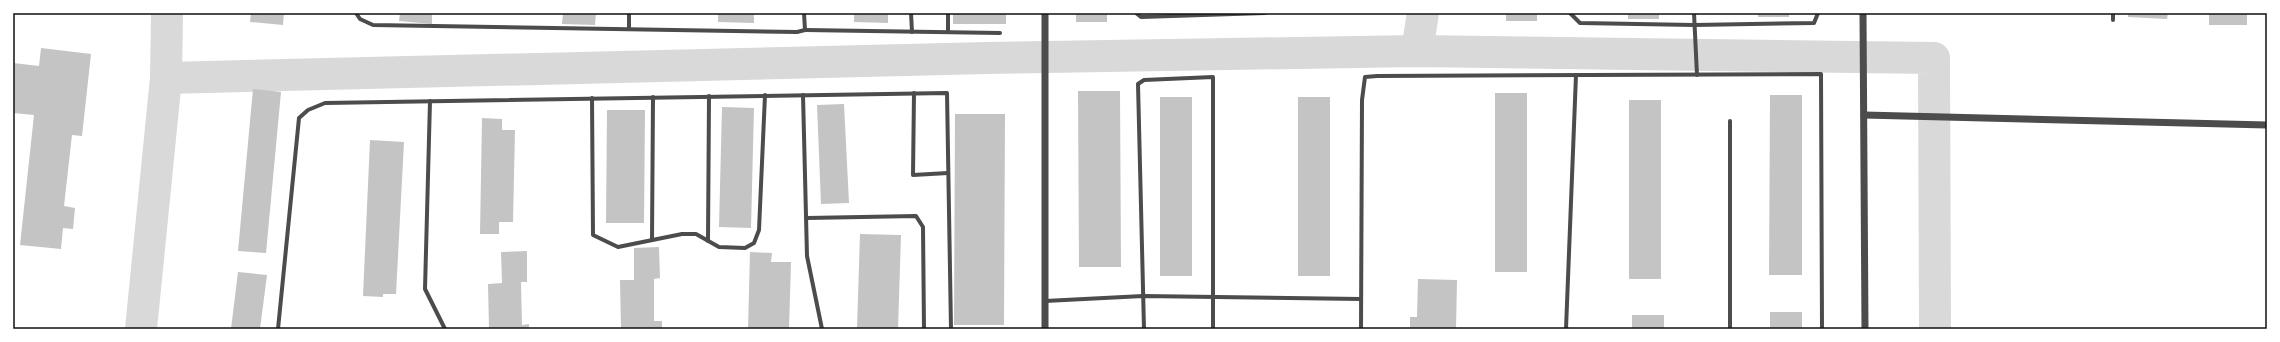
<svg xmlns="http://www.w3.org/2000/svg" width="2280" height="342" viewBox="0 0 2280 342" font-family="Rubik,sans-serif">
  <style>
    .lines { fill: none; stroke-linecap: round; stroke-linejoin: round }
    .river { stroke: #d9d9d9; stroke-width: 32 }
    .building { fill: #c4c4c4 }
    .minor { stroke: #4c4c4c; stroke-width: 4 }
    .tertiary { stroke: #4c4c4c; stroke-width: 7 }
    .neatline { fill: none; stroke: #111; stroke-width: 1.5 }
  </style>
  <rect width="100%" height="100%" fill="#fff"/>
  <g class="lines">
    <g class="river">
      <polyline points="1417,51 1423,13"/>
      <polyline points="166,78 987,58 1417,51 1934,58 1935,329"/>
      <polyline points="141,329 166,78 167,13"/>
    </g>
  </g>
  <g class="building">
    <polygon points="251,13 284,13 283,25 250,22"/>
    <polygon points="400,13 432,13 432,24 399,21"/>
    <polygon points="563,13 596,13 595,25 562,24"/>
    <polygon points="718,13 754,13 754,23 718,22"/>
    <polygon points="854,13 888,13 888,23 854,22"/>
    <rect x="953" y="13" width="53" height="11"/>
    <rect x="1076" y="13" width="31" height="9"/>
    <rect x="1506" y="13" width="31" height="8"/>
    <rect x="1628" y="13" width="31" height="6"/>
    <rect x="1758" y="13" width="31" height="4"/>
    <polygon points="2128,13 2168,13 2167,19 2128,17"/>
    <rect x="2209" y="13" width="38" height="12"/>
    <polygon points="41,48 91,54 82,136 72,135 64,206 75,208 73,229 63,228 61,249 20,245 34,115 13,113 13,63 39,66"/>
    <polygon points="253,89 281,92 266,253 238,251"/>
    <polygon points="1078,91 1120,91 1121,267 1079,267"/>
    <rect x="1495" y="93" width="32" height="179"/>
    <polygon points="1770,95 1802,95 1802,275 1769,275"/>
    <rect x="1160" y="97" width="32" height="179"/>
    <rect x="1298" y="97" width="32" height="179"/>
    <rect x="1629" y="100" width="32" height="179"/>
    <polygon points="844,104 849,203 821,204 817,105"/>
    <polygon points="722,107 754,108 751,228 719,227"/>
    <polygon points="607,110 645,110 644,223 606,223"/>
    <polygon points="955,114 1005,114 1004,325 954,325"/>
    <polygon points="482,118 502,119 502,130 515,130 513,222 499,222 499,234 480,234"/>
    <polygon points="370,140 404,142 396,294 383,294 383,297 363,296"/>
    <polygon points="860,234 901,235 898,329 857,329"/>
    <polygon points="659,247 660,278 654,279 654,321 662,321 662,329 621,329 620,280 634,280 634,248"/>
    <polygon points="527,251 527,282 521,282 522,325 529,324 529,329 489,329 488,284 502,283 501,252"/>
    <polygon points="750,252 772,253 771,262 791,262 789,329 748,329"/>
    <polygon points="238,272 267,275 260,329 231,329"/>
    <polygon points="1418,279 1457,280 1456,329 1410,329 1410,317 1417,317"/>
    <rect x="1770" y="312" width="32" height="17"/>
    <rect x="1632" y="315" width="32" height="14"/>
  </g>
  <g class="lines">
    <g class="minor">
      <polyline points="356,13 360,19 373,25 797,32 805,30 804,13"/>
      <polyline points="911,13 912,32"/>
      <polyline points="948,13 948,32"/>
      <polyline points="1136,13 1141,17 1265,13"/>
      <polyline points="1570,13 1580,23 1694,25 1814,23 1818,13"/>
      <polyline points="1694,13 1697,75"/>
      <polyline points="2113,20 2113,13"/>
      <polyline points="629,29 629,13"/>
      <polyline points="805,30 1000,33"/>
      <polyline points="914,93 913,175 948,173"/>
      <polyline points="803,95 807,256 822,329"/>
      <polyline points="592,98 593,235 618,247 682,234 696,234 719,247 745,248 754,243 759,230 765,95"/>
      <polyline points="430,101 425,289 445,329"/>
      <polyline points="807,218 916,216 923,227 924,329"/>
      <polyline points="652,240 653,97"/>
      <polyline points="708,241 709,96"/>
      <polyline points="1045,301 1143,296 1361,299"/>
      <polyline points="278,329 299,118 308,110 325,103 947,93 951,329"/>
      <polyline points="1144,329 1138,84 1144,80 1213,77 1213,329"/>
      <polyline points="1361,329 1362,100 1365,77 1377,76 1821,74 1822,329"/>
      <polyline points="1566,329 1576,75"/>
      <polyline points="1730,329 1730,121"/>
    </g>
    <g class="tertiary">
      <polyline points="1045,13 1045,329"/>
      <polyline points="1863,13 1865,329"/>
      <polyline points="1864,115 2267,125"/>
    </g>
  </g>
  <rect width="2280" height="342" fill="none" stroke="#ffffff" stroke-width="28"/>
  <rect x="14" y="14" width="2252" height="314" class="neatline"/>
</svg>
